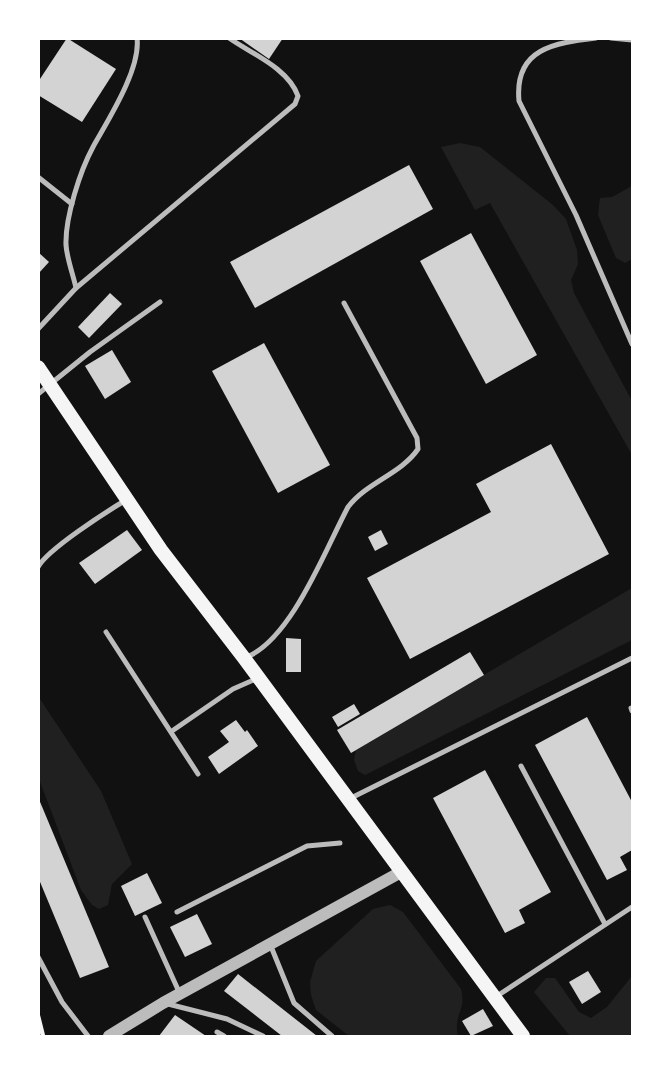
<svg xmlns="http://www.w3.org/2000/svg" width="671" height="1075" viewBox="0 0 671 1075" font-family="'Roboto Condensed',sans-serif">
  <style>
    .green { fill: #202020 }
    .building { fill: #d3d3d3 }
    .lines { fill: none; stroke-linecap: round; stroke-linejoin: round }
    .path { stroke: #f5f5f5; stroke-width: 4.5 }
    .service { stroke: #bcbcbc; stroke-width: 5 }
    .tertiary { stroke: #bcbcbc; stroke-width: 12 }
    .secondary { stroke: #f5f5f5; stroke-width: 14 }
  </style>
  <rect width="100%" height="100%" fill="#111"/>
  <g class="green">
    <polygon points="460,143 480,147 553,205 566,219 577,250 578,264 571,280 574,293 632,401 632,455 490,203 475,210 441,147"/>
    <polygon points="632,186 632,259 625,263 616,258 598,215 600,198 612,197"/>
    <polygon points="632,588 632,640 365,775 358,771 354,760 356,750"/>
    <polygon points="38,696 101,791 132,864 112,884 108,905 99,909 92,905 81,890 39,779"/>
    <path d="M390,905L403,912L461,989C467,1011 453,1013 458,1036H349L316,1010L311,995L310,982L316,961L373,909Z"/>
    <polygon points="632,976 632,1036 570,1036 534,992 546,978 555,978 579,1012 591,1018 607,1007"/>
  </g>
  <g class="building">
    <polygon points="67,38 116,69 82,122 38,95 38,82"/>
    <polygon points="239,38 283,38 269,59"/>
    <polygon points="409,165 433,209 255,308 230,262"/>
    <polygon points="471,233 537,355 486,384 420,261"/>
    <polygon points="38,252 49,262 38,274"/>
    <polygon points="110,293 122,304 89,338 78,327"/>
    <polygon points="264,343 330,465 278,493 212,371"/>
    <polygon points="112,350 131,382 105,399 85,366"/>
    <polygon points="551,444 609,554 410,659 367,578 491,512 476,484"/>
    <polygon points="127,530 142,550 95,584 79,563"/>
    <polygon points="381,530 388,544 375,551 368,537"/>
    <polygon points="286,638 301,639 301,672 286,672"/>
    <polygon points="470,652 484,675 351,753 337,730"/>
    <polygon points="354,704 360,714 338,727 332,717"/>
    <polygon points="587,717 632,802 632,850 620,857 627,870 607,880 535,745"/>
    <polygon points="236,720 245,732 247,730 258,746 219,774 208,757 229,742 220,731"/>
    <polygon points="485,770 551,892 519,910 525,923 505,933 433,798"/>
    <polygon points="38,797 109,967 80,978 38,877"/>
    <polygon points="147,873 162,903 135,916 121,886"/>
    <polygon points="197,914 212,944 185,957 170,927"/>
    <polygon points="588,971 601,992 582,1004 569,982"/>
    <polygon points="238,974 317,1036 282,1036 224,991"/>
    <polygon points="483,1009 493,1026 471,1036 462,1021"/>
    <polygon points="175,1015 206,1036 159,1036"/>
  </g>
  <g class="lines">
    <polyline class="path" points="38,1016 43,1036"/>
    <g class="service">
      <path d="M596,38C555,43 514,48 519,101L576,215L632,344"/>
      <polyline points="611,38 632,40"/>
      <polyline points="38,177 72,204"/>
      <path d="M76,288L295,104L298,96C288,68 252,54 229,38"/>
      <path d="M38,329L76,288C73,274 67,259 66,245C65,218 80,171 93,147C108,120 141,69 137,38"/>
      <polyline points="38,394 90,352 160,302"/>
      <path d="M38,567C48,549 106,512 126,500"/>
      <polyline points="106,632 198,774"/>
      <path d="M247,657C292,638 325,550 348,507C367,482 401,474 418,449L417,438L344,303"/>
      <polyline points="631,708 632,711"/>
      <polyline points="172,731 233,689 258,678"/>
      <polyline points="521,766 605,924"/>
      <polyline points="349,799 632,658"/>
      <polyline points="177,912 307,846 340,843"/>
      <polyline points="145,917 180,994"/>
      <polyline points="270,944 294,1003 332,1036"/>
      <polyline points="38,957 62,1002 88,1036"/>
      <polyline points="497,996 632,907"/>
      <polyline points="168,1004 227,1019 263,1036"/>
      <polyline points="217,1032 224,1036"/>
    </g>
    <polyline class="tertiary" points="109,1036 163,1003 401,872"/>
    <polyline class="secondary" points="38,367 161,550 244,658 523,1036"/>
  </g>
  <rect width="671" height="1075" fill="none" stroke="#ffffff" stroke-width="80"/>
</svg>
